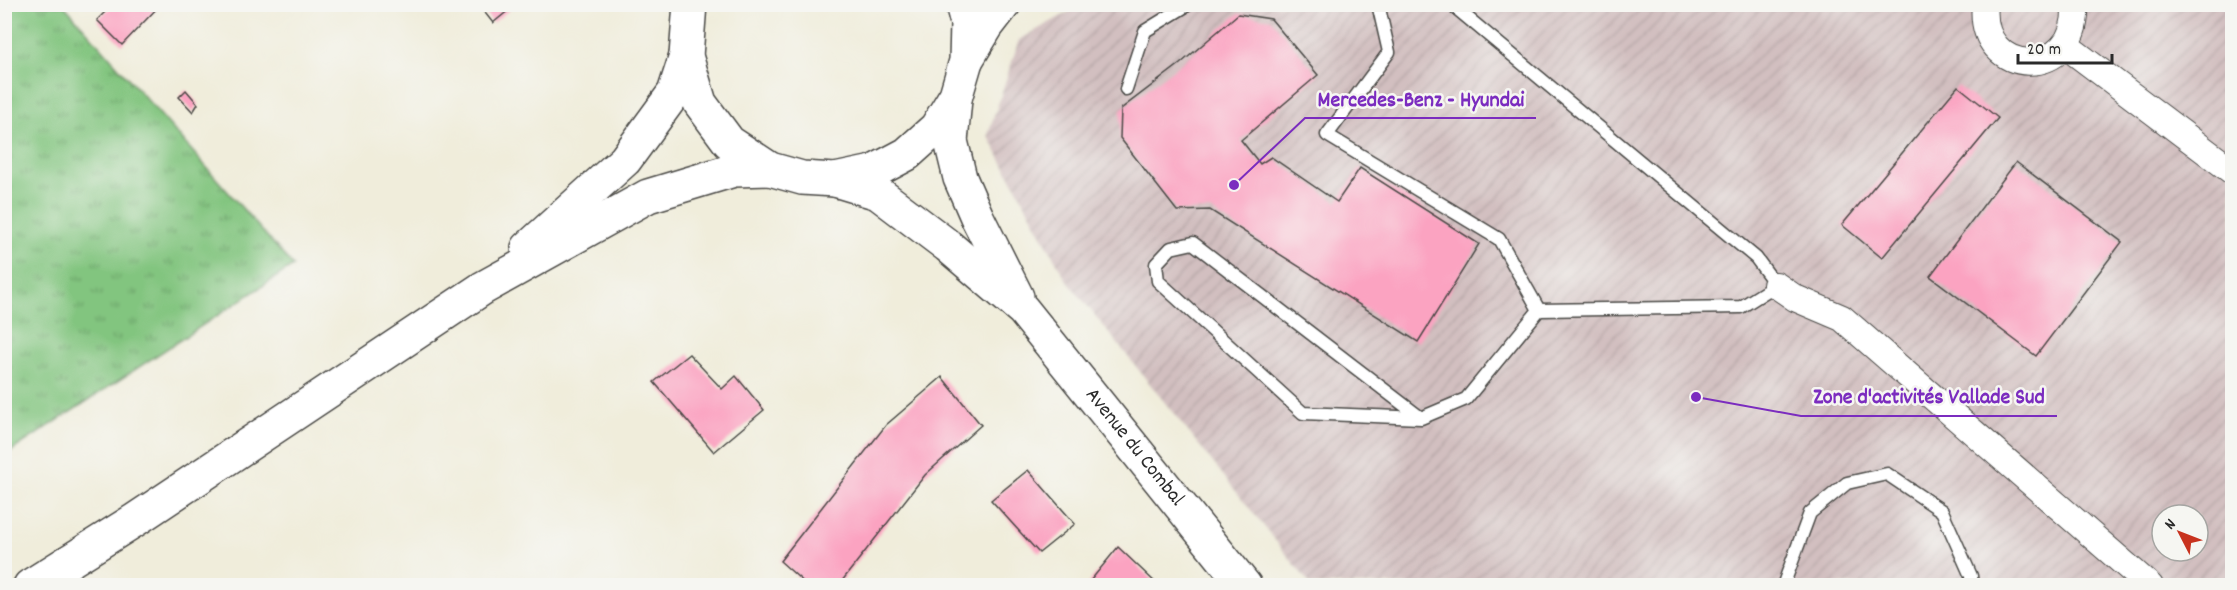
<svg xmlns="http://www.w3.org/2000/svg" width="2237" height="590" viewBox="0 0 2237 590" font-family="Dekko,sans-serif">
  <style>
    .industrial { fill: url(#industrial-furrows); fill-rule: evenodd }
    .grass { fill: url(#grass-tufts); stroke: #567855; stroke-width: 1.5 }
    .building { fill: #fba3c1 }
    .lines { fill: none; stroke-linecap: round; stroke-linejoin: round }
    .lane-casing { stroke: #494845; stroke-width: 15 }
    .street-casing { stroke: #494845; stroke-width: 28 }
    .primary-casing { stroke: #494845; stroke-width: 36 }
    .lane { stroke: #fff; stroke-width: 12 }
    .street { stroke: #fff; stroke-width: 26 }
    .primary { stroke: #fff; stroke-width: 33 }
    .labels { text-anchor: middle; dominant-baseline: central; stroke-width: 5; stroke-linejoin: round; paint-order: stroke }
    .street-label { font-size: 21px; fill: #2b2b2b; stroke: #f6f6f2 }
    .leader { fill: none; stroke: #7b2cbf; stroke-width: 2 }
    .callout-dot { fill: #7b2cbf; stroke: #f6f6f2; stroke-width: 2 }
    .callout-label { font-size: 22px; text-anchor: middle; font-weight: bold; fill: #7b2cbf; stroke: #f6f6f2; stroke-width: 5; stroke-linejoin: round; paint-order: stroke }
  </style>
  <defs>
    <pattern id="industrial-furrows" width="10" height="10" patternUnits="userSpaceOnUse" patternTransform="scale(1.5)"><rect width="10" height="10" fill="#d2bfc0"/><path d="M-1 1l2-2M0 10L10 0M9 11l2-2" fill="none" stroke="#b4a4a5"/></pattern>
    <pattern id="grass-tufts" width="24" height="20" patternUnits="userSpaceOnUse" patternTransform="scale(1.5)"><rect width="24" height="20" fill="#82c57f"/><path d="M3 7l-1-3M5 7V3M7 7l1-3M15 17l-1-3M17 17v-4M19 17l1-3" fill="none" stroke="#6ba068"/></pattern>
  </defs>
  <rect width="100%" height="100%" fill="#f6f6f2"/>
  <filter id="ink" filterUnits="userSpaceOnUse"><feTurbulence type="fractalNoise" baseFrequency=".0167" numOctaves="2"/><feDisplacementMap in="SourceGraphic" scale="12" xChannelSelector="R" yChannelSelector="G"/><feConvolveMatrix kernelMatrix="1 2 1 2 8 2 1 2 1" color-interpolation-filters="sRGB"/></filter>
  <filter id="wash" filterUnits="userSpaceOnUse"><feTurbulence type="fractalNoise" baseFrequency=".008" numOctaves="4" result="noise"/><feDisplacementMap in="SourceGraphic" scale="24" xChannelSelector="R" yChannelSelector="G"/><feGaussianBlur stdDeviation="1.35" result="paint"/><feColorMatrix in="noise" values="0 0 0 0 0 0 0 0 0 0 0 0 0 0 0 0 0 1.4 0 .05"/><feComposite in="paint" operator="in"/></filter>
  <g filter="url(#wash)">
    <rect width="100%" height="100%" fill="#f0eddb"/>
    <path class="industrial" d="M1081,5H2232V585H1311L1065,278L988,135L1019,40ZM2162,515H2198V551H2162Z"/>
    <polygon class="grass" points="5,4 64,5 293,266 5,455"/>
    <g id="blocks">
      <g class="building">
        <polygon points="113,4 161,4 122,45 97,20"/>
        <polygon points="478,4 516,4 493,23"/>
        <polygon points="1238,14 1271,19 1318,75 1241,140 1260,164 1271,157 1337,202 1360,168 1479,244 1418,342 1210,210 1177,211 1120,138 1121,109 1180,64"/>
        <polygon points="1958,86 1998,118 1882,258 1842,225"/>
        <polygon points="186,90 198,104 193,112 179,97"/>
        <polygon points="2016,162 2122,242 2036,356 1930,276"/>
        <polygon points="689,354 722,389 736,376 764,410 714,452 654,382"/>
        <polygon points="942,377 981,425 925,475 838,586 808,586 780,561 886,425"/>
        <polygon points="1028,470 1075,524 1039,553 991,500"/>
        <polygon points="1118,547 1159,586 1086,586"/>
      </g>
    </g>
  </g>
  <g filter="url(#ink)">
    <use href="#blocks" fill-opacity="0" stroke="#494845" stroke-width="1.5"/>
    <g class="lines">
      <defs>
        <g id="lane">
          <polyline points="1378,4 1389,52 1327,135 1499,239 1539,310"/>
          <polyline points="1126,89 1145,31 1189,4"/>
          <polyline points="1421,418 1193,243 1171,248 1156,264 1158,281 1303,413 1421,418 1466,399 1539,310 1741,307 1776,285 1756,258 1451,4"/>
          <polyline points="1783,586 1810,513 1847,483 1887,474 1942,511 1971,576 1972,586"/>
        </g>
        <g id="street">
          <path d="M1985,4C1977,80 2080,82 2075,4"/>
          <polyline points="2065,45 2232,171"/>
          <polyline points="1776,285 1795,298 1842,318 2150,586"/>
        </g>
        <g id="primary">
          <polyline points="690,4 686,56 700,103 729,142 770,169 802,178 835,180 873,172 907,154 936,128 956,95 966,61 967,23 962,4"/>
          <polyline points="967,59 987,26 1004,4"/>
          <polyline points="955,99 951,141 960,178 977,217 1017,297"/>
          <path id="s1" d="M835,180L878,193L948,246L1023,310L1245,586"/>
          <polyline points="528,248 625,160 674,93 686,56"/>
          <polyline points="30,586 135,520 483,288 648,196 734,170 770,169"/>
        </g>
      </defs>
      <use href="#lane" class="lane-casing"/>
      <use href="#street" class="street-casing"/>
      <use href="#primary" class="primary-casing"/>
      <use href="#lane" class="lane"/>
      <use href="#street" class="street"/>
      <use href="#primary" class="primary"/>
    </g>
  </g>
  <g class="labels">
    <g class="street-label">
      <text stroke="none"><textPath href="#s1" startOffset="408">Avenue du Combal</textPath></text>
    </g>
  </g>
  <path class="leader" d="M1234 185L1305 118H1536M1696 397L1801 416H2057"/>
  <g class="callout-dot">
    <circle cx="1234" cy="185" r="6"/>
    <circle cx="1696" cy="397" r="6"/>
  </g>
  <g class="callout-label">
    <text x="1421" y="106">Mercedes-Benz - Hyundai</text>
    <text x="1929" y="403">Zone d'activités Vallade Sud</text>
  </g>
  <rect width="2237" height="590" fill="none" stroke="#f6f6f2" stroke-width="24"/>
  <g transform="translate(2180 533) rotate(312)"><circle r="28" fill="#f6f6f2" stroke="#a5a5a2" stroke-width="1.5"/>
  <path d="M0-4.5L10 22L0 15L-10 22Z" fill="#c8321e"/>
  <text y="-9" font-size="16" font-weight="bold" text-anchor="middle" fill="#2b2b2b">N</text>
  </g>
  <path d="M2018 54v9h94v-9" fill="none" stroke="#2b2b2b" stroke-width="3"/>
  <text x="2027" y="54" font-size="18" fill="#2b2b2b" stroke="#f6f6f2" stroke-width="4.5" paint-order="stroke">20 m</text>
</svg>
